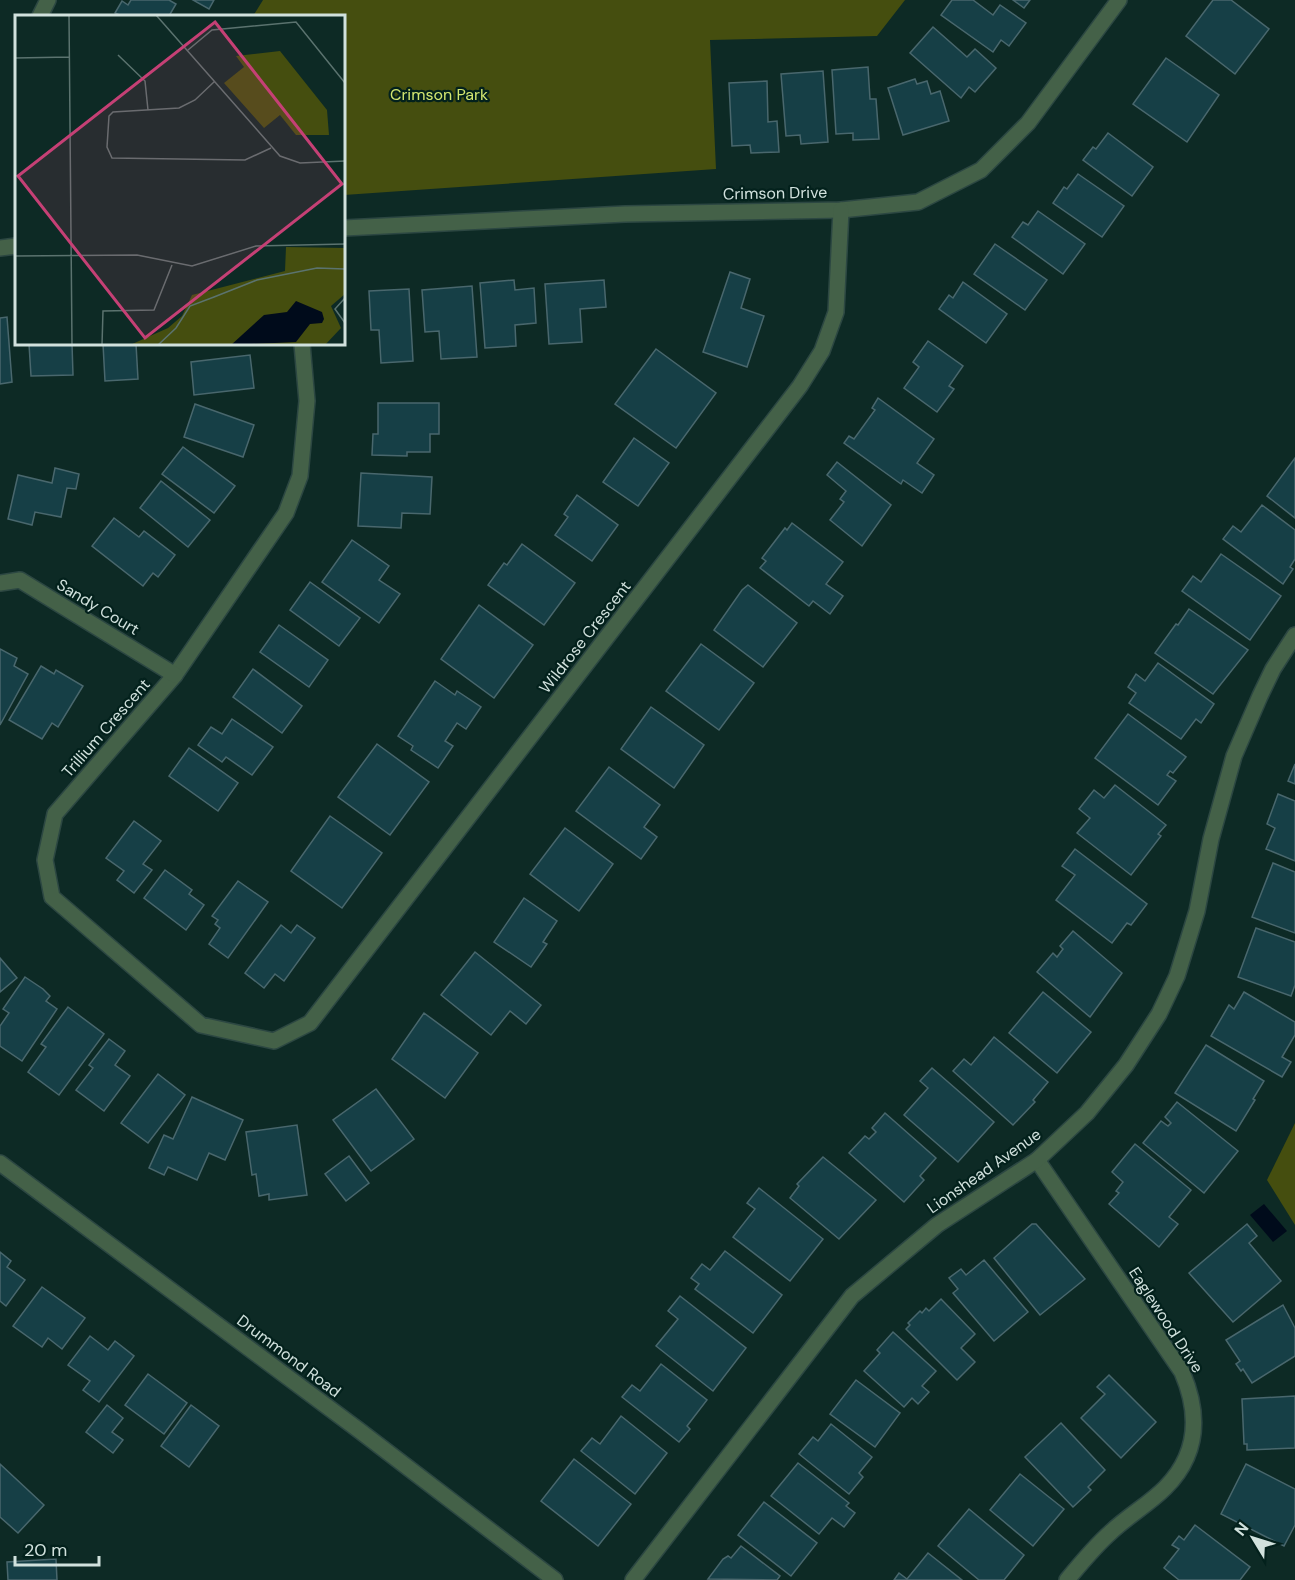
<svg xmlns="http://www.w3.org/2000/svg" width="1295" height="1580" viewBox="0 0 1295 1580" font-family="'DM Sans',sans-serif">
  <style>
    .green { fill: #454e0f }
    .water { fill: #000b1b }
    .building { fill: #163f46; stroke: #49676d; stroke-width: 1.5 }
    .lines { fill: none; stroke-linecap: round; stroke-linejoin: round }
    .minor-casing { stroke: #2c4742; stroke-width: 18 }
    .tertiary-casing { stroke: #2c4742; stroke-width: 18 }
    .minor { stroke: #446148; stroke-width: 15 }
    .tertiary { stroke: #446148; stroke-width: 15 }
    .labels { text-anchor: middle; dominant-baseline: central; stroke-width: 4.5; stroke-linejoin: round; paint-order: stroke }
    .park-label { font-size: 16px; fill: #d3e770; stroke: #03211c }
    .street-label { font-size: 16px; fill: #d1e1dd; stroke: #03211c }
    .inset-road { fill: none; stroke: #5b736f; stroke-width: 1.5 }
    .view { fill: #c54075; fill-opacity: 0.15; stroke: #c54075; stroke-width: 3 }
    .inset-edge { fill: none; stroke: #d1e1dd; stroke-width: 3 }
  </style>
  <rect width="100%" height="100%" fill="#0d2a25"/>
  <g class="green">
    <polygon points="263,0 905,0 877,36 710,40 716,169 344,195 344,16 253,16"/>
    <polygon points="1295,1123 1295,1225 1267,1180"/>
  </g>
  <polygon class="water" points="1264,1204 1287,1231 1273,1242 1250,1215"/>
  <g class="building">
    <polygon points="131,0 169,0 176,4 169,16 122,16 115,13 122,1 128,5"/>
    <polygon points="193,0 214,0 209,9"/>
    <polygon points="952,0 973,0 993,15 1000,5 1026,23 1009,46 1001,40 993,52 941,15"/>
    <polygon points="1013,0 1030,0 1024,8"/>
    <polygon points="1213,0 1231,0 1269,29 1235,74 1186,36"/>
    <polygon points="933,27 967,57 975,49 996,68 975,92 969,87 961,98 910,53"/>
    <polygon points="1166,58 1219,95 1187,142 1133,104"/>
    <polygon points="868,67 870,99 876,99 879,139 853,140 853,133 836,134 832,70"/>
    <polygon points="823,71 828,142 801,144 800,135 786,136 781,74"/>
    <polygon points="915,79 917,84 927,81 931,94 940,91 949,121 903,135 888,88"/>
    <polygon points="767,81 768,122 777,121 779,152 751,153 750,145 732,146 729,83"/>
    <polygon points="1108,133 1153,167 1132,196 1083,160 1093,147 1096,149"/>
    <polygon points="1078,174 1124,206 1102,237 1053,203 1064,187 1067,189"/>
    <polygon points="1038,211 1085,244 1063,274 1012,237 1023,222 1028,225"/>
    <polygon points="995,244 1047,280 1025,310 974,274"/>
    <polygon points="730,272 750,279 741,308 764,316 747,367 703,352"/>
    <polygon points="514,280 515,290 534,288 536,323 515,325 516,346 485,348 480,283"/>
    <polygon points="604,280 606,307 580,309 582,342 549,344 545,284"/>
    <polygon points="963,282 1007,314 986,343 939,309 949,295 953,298"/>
    <polygon points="472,286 477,357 441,359 439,331 425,332 422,290"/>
    <polygon points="409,289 413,361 381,363 379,330 371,330 369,291"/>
    <polygon points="7,317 12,382 0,384 0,318"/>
    <polygon points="928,341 963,366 949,386 954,389 937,412 904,388 919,367 913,362"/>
    <polygon points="29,344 72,344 73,375 31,376"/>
    <polygon points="103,344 136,344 138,379 105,381"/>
    <polygon points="656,349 716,393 676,448 615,404"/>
    <polygon points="250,355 254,388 194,395 191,362"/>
    <polygon points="878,398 934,439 917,463 934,475 922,493 903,480 901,484 844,443 849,436 854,439 875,410 872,408"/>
    <polygon points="378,403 439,403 439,434 430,434 430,452 407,452 407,456 372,455 373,434 378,434"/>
    <polygon points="195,404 254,425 243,457 184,437"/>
    <polygon points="634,438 669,463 638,506 603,482"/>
    <polygon points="183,447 235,486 214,513 162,474"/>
    <polygon points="1295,458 1295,518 1267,496"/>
    <polygon points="837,462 891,505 862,546 830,520 844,502 840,499 846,491 827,475"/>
    <polygon points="55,468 79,474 76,489 67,488 61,517 35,512 32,525 8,519 18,475 52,483"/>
    <polygon points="361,473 432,477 430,514 402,513 401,528 358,526"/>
    <polygon points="161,481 210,520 188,547 140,508"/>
    <polygon points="577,495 618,525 592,561 555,535 568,517 564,514"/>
    <polygon points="1262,505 1295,530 1295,559 1290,567 1293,569 1283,584 1223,539 1233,526 1241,532"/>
    <polygon points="114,518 139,537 144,531 175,555 158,577 153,573 143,586 92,546"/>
    <polygon points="792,523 843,562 826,584 843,596 830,614 813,601 809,606 760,568 766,561 762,558 785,528 787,530"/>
    <polygon points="352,540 389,566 379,580 400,594 379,623 322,582"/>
    <polygon points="522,544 575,583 544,625 488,585 504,563 507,565"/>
    <polygon points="1221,554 1281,596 1250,640 1182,591 1193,576 1201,582"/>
    <polygon points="310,582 360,618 339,646 290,610"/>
    <polygon points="748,585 797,623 763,667 714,630 742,590"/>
    <polygon points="479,605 533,645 494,698 441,659"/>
    <polygon points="1189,609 1248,650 1213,694 1155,653 1176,624 1178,625"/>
    <polygon points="279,625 328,660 309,687 260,652"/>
    <polygon points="701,644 754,683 719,730 666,691"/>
    <polygon points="0,649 17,658 14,666 28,674 0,725"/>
    <polygon points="1158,663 1214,704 1201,723 1196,719 1181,739 1129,703 1136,693 1128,687 1136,674 1145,681"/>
    <polygon points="41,666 54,674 56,670 83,686 58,727 52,723 42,739 9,720"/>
    <polygon points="253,669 302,706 282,733 233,697"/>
    <polygon points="435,681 455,695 457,691 481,707 466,729 457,723 445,741 453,746 438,768 411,750 413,746 398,736"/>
    <polygon points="651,707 704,745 674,788 621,749"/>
    <polygon points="1128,714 1186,757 1173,773 1170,771 1167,775 1176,781 1158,805 1095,758"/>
    <polygon points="232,719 273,747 252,775 226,757 222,762 198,745 211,727 222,734"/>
    <polygon points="377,744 429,782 390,835 338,797"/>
    <polygon points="189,748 238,783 218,811 169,776"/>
    <polygon points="1295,764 1295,784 1288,781"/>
    <polygon points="609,767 660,805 644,827 657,837 641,859 576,811"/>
    <polygon points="1115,785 1166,825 1158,834 1161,836 1131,875 1077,833 1090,818 1079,809 1094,790 1104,798"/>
    <polygon points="1278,794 1295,801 1295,861 1266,849 1275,828 1267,824"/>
    <polygon points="330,816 382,853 342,908 291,871"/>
    <polygon points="134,821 161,841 143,864 152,870 134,893 117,880 124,871 106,858"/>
    <polygon points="565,828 613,864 579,911 530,874"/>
    <polygon points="1075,849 1147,904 1131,925 1127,923 1112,943 1056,900 1075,875 1062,866"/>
    <polygon points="1273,863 1295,872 1295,933 1252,917"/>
    <polygon points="165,870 192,890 189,894 204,905 186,930 144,898"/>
    <polygon points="238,881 268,902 228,958 209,944 220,928 215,924 218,920 212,916"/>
    <polygon points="524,898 557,921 543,942 547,944 531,967 494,942"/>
    <polygon points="281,925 291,933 297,925 315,938 284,981 275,974 264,988 245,973"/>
    <polygon points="1256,928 1295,942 1295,985 1291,996 1238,977"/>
    <polygon points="1073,931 1122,973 1090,1017 1037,972 1053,953 1057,957 1063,949 1060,946"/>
    <polygon points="475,952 541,1005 526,1024 510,1011 491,1035 441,995"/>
    <polygon points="0,958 17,978 0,992"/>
    <polygon points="25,977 43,989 50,996 46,1001 57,1009 22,1061 0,1046 0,1026 9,1013 3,1009"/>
    <polygon points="1043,992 1091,1032 1057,1073 1009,1033"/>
    <polygon points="1244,992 1295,1022 1295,1035 1282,1057 1291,1062 1282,1077 1211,1036 1229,1005 1234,1009"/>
    <polygon points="68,1007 104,1034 59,1095 28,1072 46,1047 41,1044"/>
    <polygon points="424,1013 478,1053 445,1098 392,1059"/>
    <polygon points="994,1037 1048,1082 1033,1100 1035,1102 1013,1125 953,1071 964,1059 971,1065"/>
    <polygon points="109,1039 125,1051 115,1065 130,1076 104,1111 76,1090 93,1068 89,1065"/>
    <polygon points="1206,1045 1264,1081 1253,1099 1255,1100 1236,1131 1175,1093"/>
    <polygon points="932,1068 994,1122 958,1162 904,1115 928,1088 920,1081"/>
    <polygon points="158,1074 185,1095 148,1143 121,1123"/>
    <polygon points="376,1089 414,1139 371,1171 333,1120"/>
    <polygon points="192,1097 243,1120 225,1160 209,1153 197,1180 168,1167 164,1175 149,1168 164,1135 173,1139"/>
    <polygon points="1177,1102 1238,1151 1204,1193 1143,1143 1161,1121 1168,1126 1171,1123 1165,1117"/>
    <polygon points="885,1113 936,1158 920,1176 924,1180 904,1202 849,1153 865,1136 869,1139 876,1132 872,1128"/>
    <polygon points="297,1125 307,1195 269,1200 269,1194 259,1196 256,1174 252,1175 246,1132"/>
    <polygon points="1135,1144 1191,1190 1169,1217 1178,1224 1159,1247 1109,1204 1119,1193 1116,1191 1123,1182 1112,1172"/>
    <polygon points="349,1156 369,1183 346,1201 325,1174"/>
    <polygon points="823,1157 876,1200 839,1239 790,1198 799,1186 797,1184"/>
    <polygon points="759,1188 823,1239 790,1281 733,1237 755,1209 747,1203"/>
    <polygon points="1032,1224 1036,1224 1085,1279 1040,1315 994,1258"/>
    <polygon points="1247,1224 1257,1236 1249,1243 1281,1281 1233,1322 1189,1273"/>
    <polygon points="725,1251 782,1295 753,1333 695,1289 699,1284 691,1278 702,1264 710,1270"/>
    <polygon points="0,1252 11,1261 7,1267 25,1280 6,1306 0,1301"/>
    <polygon points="984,1260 1028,1312 994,1341 953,1293 958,1289 949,1278 961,1269 966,1275"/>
    <polygon points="42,1287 85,1318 62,1349 48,1338 42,1347 13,1326"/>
    <polygon points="680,1296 746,1348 713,1391 656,1346 678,1319 668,1311"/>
    <polygon points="941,1299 975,1334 961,1348 975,1362 957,1380 906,1329 910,1325 908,1323 920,1311 922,1313 926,1308 929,1311"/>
    <polygon points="1283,1305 1295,1328 1295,1356 1252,1383 1243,1369 1241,1371 1236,1364 1240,1361 1226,1340"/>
    <polygon points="893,1332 936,1371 922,1386 929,1392 918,1404 912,1398 904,1407 864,1371 880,1353 877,1350"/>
    <polygon points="90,1336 108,1350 115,1341 134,1356 99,1402 83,1390 90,1381 68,1365"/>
    <polygon points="661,1364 707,1400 687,1426 690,1429 679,1442 622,1397 632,1385 640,1391"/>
    <polygon points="148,1374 187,1403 164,1434 125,1405"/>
    <polygon points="1109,1375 1156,1422 1121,1458 1081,1418 1105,1394 1097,1387"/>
    <polygon points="856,1380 900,1413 875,1447 830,1414"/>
    <polygon points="1295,1396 1295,1448 1247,1450 1247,1444 1244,1444 1242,1399"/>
    <polygon points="107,1405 123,1418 112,1432 123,1440 113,1453 86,1432"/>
    <polygon points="191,1405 219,1426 189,1467 161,1446"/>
    <polygon points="621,1416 667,1453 635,1494 581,1451 592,1438 600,1444"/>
    <polygon points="1061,1423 1105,1470 1088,1487 1091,1490 1073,1507 1025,1457"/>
    <polygon points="831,1424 872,1457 859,1473 863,1477 849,1494 799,1454 813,1437 818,1441"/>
    <polygon points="574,1459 631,1504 598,1546 541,1501"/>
    <polygon points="798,1463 849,1503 846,1506 855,1513 844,1527 832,1518 819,1534 771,1496"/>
    <polygon points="0,1464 44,1505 18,1533 0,1517"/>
    <polygon points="1246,1464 1295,1489 1295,1525 1284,1546 1221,1514"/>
    <polygon points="1020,1474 1064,1509 1033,1546 990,1510"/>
    <polygon points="764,1502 817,1543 791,1576 738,1535"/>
    <polygon points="969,1509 1024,1555 1004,1580 979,1580 938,1546"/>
    <polygon points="1195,1525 1250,1567 1240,1580 1179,1580 1164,1568 1179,1549 1172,1545 1179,1536 1184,1540"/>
    <polygon points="741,1546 780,1576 777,1580 708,1579 723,1559 728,1556 731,1558"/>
    <polygon points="928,1553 962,1580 894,1580 899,1573 907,1579"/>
    <polygon points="56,1559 57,1580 8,1580 7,1562"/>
  </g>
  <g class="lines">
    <defs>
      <g id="minor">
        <polyline points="40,16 48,0"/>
        <polyline points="344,228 625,214 841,210 918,202 981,170 1028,123 1119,0"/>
        <polyline points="0,248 16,246"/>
        <polyline points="302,344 307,401 300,476 286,513 175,675 55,814 45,860 52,897 201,1025 274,1041 310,1023 800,386 822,351 836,312 841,210"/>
        <polyline points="0,583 20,580 175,675"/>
        <path d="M1037,1160L1182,1372C1200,1414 1199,1454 1165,1488C1149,1504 1128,1516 1111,1532C1095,1546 1081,1563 1067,1580"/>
        <polyline points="633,1580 852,1296 937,1225 1037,1160 1087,1113 1126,1065 1159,1014 1177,976 1197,911 1211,839 1234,756 1260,696 1273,669 1295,635"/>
      </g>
      <polyline id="tertiary" points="0,1163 360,1431 555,1580"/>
    </defs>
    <use href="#minor" class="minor-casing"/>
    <use href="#tertiary" class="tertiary-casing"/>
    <use href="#minor" class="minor"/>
    <use href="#tertiary" class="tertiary"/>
  </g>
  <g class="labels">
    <g class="park-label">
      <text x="439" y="94">Crimson Park</text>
    </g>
    <g class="street-label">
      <text transform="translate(775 193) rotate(-1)">Crimson Drive</text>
      <text transform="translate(98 607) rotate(31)">Sandy Court</text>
      <text transform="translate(585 637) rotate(-52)">Wildrose Crescent</text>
      <text transform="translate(106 728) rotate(-49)">Trillium Crescent</text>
      <text transform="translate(984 1171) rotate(-35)">Lionshead Avenue</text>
      <text transform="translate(1166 1320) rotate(57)">Eaglewood Drive</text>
      <text transform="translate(289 1356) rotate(37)">Drummond Road</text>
    </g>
  </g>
  <g transform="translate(15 15)">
    <rect width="330" height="330" fill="#0d2a25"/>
    <path d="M265,36L312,95L314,120H281L265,100L249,113L209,68L229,52L221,41ZM271,232L330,233V279L316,291L326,313L310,330H115L153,313L167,301L177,280L270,256Z" fill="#454e0f"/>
    <path d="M281,286L307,297L309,304L307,308L295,309L281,327L216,330L249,300L272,297Z" fill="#000b1b"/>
    <path class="inset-road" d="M54,0L57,330M141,0L265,141L285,148L330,146M173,35L197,15L281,7L330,68M103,40L130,66L133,95M0,43L55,42M200,66L180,85L164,93L98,97L94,101L92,132L97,143L230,145L256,133M0,241L122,240L177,251L241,231L330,229M330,283L320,294L330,308M87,330L88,296L139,295L157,250M143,330L161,313L175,291L199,282L242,265L302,253L330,254"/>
    <path class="view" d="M200,7L327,169L130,323L3,161Z"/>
    <rect width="330" height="330" class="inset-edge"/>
  </g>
  <g transform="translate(1253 1538) rotate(308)" stroke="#03211c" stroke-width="4.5" paint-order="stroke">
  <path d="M0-4.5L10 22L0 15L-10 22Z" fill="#d1e1dd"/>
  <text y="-9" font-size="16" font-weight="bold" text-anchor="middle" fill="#d1e1dd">N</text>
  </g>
  <path d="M15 1556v9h84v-9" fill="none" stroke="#d1e1dd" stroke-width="3"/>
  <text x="24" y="1556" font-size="18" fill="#d1e1dd" stroke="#03211c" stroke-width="4.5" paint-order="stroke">20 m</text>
</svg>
